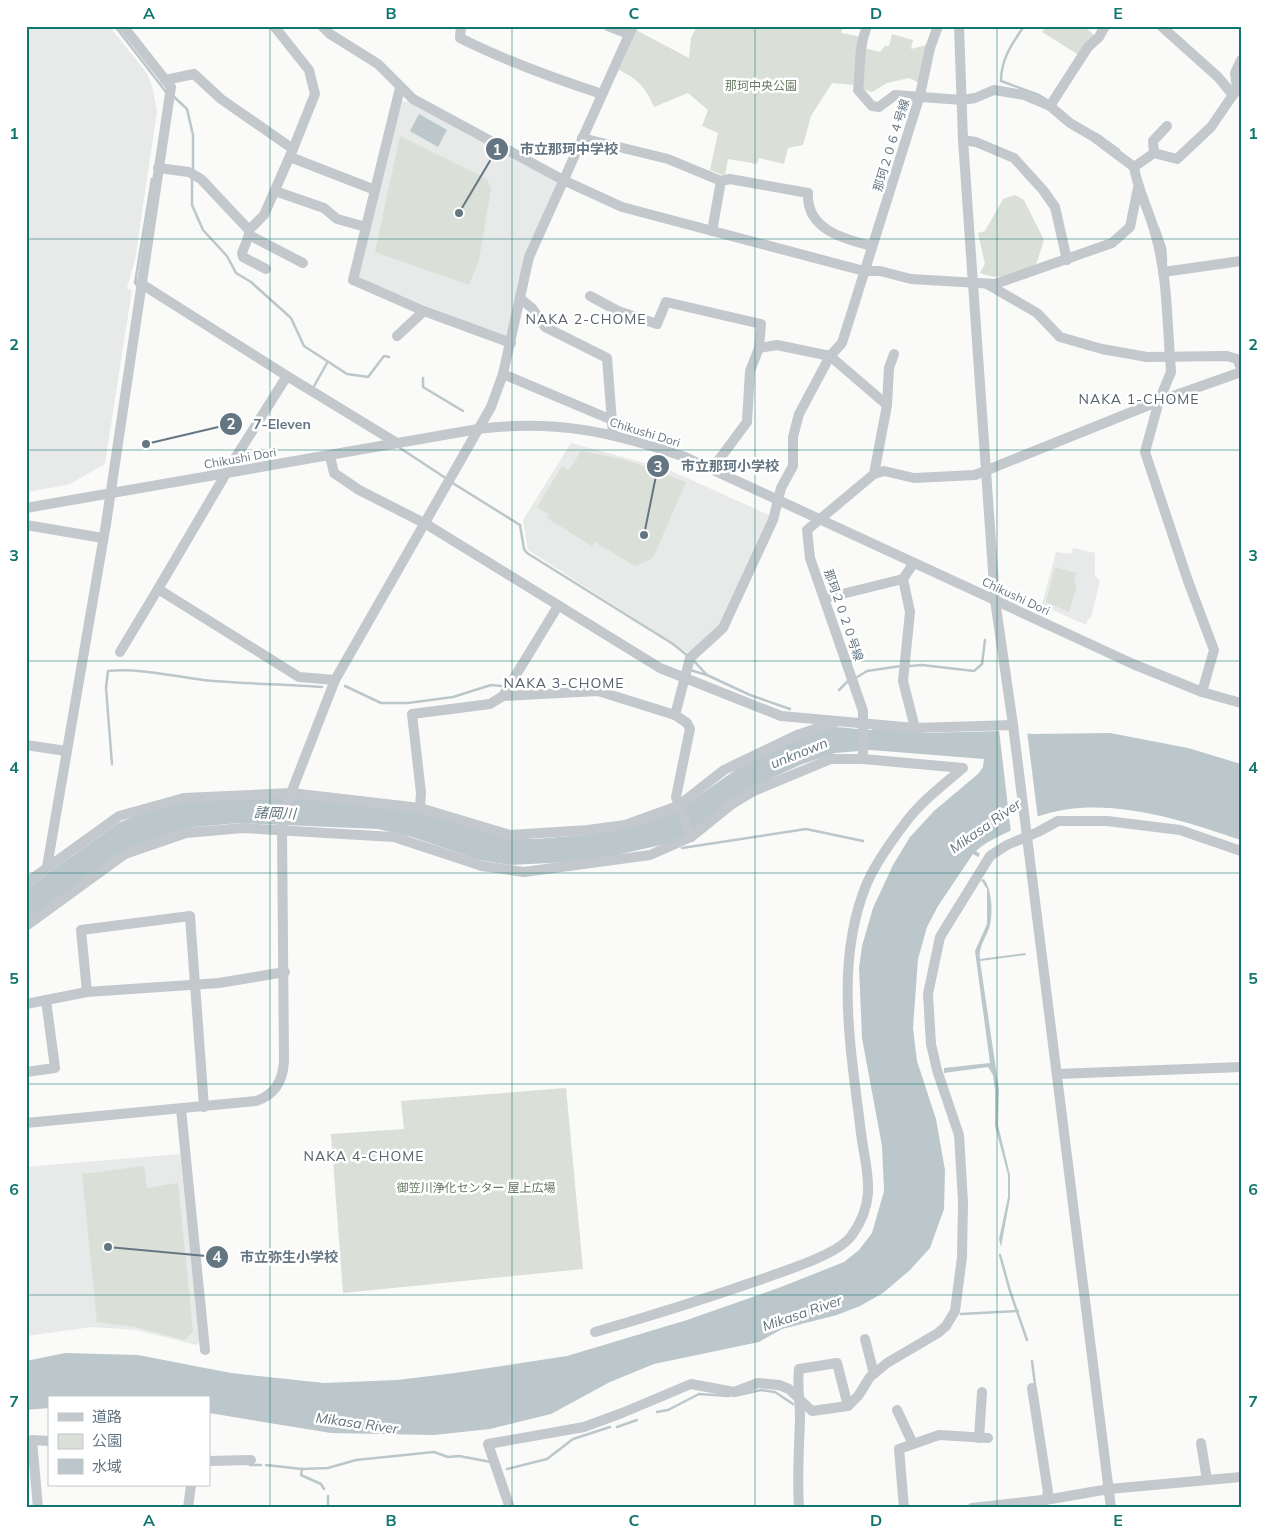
<svg xmlns="http://www.w3.org/2000/svg" width="1267" height="1534" viewBox="0 0 1267 1534" font-family="Mulish,'Noto Sans JP',sans-serif">
  <style>
    .built { fill: #e8e9e9 }
    .green { fill: #dadfd7 }
    .water { fill: #bbc7cb }
    .pier { fill: #fafaf8 }
    .lines { fill: none; stroke-linecap: round; stroke-linejoin: round }
    .stream { stroke: #bbc7cb; stroke-width: 2.5 }
    .minor { stroke: #c3c8cc; stroke-width: 10 }
    .grid { fill: none; stroke: #0f766e; stroke-width: 1; stroke-opacity: 0.55 }
    .labels { text-anchor: middle; dominant-baseline: central; stroke-width: 5; stroke-linejoin: round; paint-order: stroke }
    .park-label { font-size: 12px; fill: #687a64; stroke: #fff }
    .street-label { font-size: 12px; fill: #657683; stroke: #fff }
    .neighbourhood-label { font-size: 14px; letter-spacing: 1px; fill: #57646e; stroke: #fff }
    .water-label { font-size: 14px; font-style: italic; fill: #60757c; stroke: #fff }
    .leader { fill: none; stroke: #657683; stroke-width: 2 }
    .callout-dot { fill: #657683; stroke: #fff; stroke-width: 2 }
    .mark-label { font-size: 15px; text-anchor: middle; font-weight: bold; fill: #fff }
    .callout-label { font-size: 14px; text-anchor: middle; font-weight: bold; fill: #657683; stroke: #fff; stroke-width: 5; stroke-linejoin: round; paint-order: stroke }
    .neatline { fill: none; stroke: #0f766e; stroke-width: 2 }
    .grid-label { font-size: 16px; text-anchor: middle; font-weight: bold; fill: #0f766e }
  </style>
  <rect width="100%" height="100%" fill="#fafaf8"/>
  <g class="built">
    <polygon points="26,26 109,26 146,72 152,85 157,111 135,260 127,288 132,290 105,464 68,485 27,492"/>
    <polygon points="401,101 411,102 557,183 532,243 509,339 357,278"/>
    <polygon points="571,443 667,469 771,516 720,627 690,654 528,550 523,520"/>
    <polygon points="1073,548 1095,553 1095,576 1100,580 1091,618 1088,619 1086,625 1042,605 1056,552 1071,554"/>
    <polygon points="180,1154 200,1340 197,1345 136,1330 93,1327 26,1336 26,1167"/>
  </g>
  <g class="green">
    <path d="M697,26H843L841,33L862,37L858,68L853,85L832,83L811,116L803,145L788,148L784,164L759,158L757,164L728,159L725,176L710,170L718,133L702,126L708,110L688,93L654,107C646,88 638,79 619,70L636,30L689,58L691,38Z"/>
    <polygon points="1047,26 1084,26 1094,35 1079,55 1042,32"/>
    <polygon points="892,34 913,40 911,49 927,45 919,83 909,78 887,83 872,92 858,88 863,48 880,52 885,46 889,46"/>
    <polygon points="400,136 487,179 491,189 479,260 469,285 375,252"/>
    <path d="M1015,195L1024,200L1044,240L1036,265C1015,273 1002,282 980,273L985,264L978,233L985,231L1003,199Z"/>
    <polygon points="581,451 626,460 686,482 653,558 635,566 595,542 592,546 547,518 549,515 537,507 562,466 569,470"/>
    <polygon points="1055,567 1076,573 1074,583 1077,586 1069,612 1046,602"/>
    <polygon points="566,1088 583,1269 343,1293 331,1134 404,1129 401,1101"/>
    <polygon points="144,1166 147,1188 178,1183 193,1332 184,1340 136,1327 97,1322 82,1174"/>
  </g>
  <g class="water">
    <polygon points="419,114 447,130 438,147 410,131"/>
    <path d="M834,727C847,727 858,730 872,730L875,727L926,733L999,731L1032,734L1110,733L1188,748L1241,764V840C1179,819 1103,794 1039,816C1029,819 1021,826 1012,830C998,837 987,841 976,851L980,854L978,857L973,854L938,906L927,927L918,959L913,1028L917,1061L936,1119L945,1170L944,1209L930,1248L910,1270L883,1293L860,1306L837,1315L782,1329L759,1342L654,1364L610,1382L551,1414L490,1429L434,1435L331,1433L209,1413V1398H49V1408L26,1410V1361L65,1353L138,1355L231,1373L324,1383L397,1380L455,1373L567,1356L687,1320L781,1287L844,1262L859,1250L872,1233L884,1191L882,1146L862,1038L859,968L862,946L873,908L893,865L910,837L934,811L978,774L983,767L984,759L871,750L835,753L800,765L749,789L698,829L670,843L589,861L510,865L479,860L412,837L378,829L239,823L195,827L155,839L26,923V889L118,823L142,813L196,799L281,796L419,811L509,838L535,839L584,835L687,804L741,766L790,741Z"/>
    <path d="M984,879C992,890 993,911 990,925C987,937 978,946 980,959L1025,953L1026,955L980,961L999,1090L998,1125L1010,1175V1198L1001,1247L999,1239L1008,1197V1175L995,1126V1090L993,1075L988,1067L944,1073V1068L990,1063L975,951L987,924V889L981,880Z"/>
  </g>
  <polygon class="pier" points="999,730 1027,731 1038,819 1011,833"/>
  <g class="lines">
    <g class="stream">
      <polyline points="115,26 166,92"/>
      <path d="M1024,26C1012,44 1001,59 1001,81L1039,95L1047,100"/>
      <polyline points="173,96 187,109 193,135 193,171"/>
      <polyline points="1097,134 1119,150"/>
      <polyline points="192,176 192,205 203,230 227,256 236,273 251,282 291,318 304,346 347,374 368,377 384,356 389,357"/>
      <polyline points="1158,228 1165,248 1166,262"/>
      <polyline points="137,285 135,283 152,179"/>
      <polyline points="423,378 423,387 463,411"/>
      <polyline points="313,388 327,363"/>
      <polyline points="397,446 447,479"/>
      <polyline points="451,482 520,525 524,549 527,553 673,644 688,656"/>
      <polyline points="692,659 707,675"/>
      <polyline points="909,666 922,665 974,671 982,664 985,640"/>
      <polyline points="690,670 707,675 750,695 790,709"/>
      <polyline points="854,679 867,671 901,666"/>
      <polyline points="345,686 381,703 408,703 453,697 491,685 501,686"/>
      <polyline points="839,690 849,680"/>
      <path d="M112,764L106,688L108,671C140,668 172,676 203,680C243,684 282,684 322,687"/>
      <polyline points="682,848 806,829 863,841"/>
      <polyline points="1000,1255 1010,1291 1027,1340"/>
      <polyline points="961,1314 1018,1311"/>
      <polyline points="1032,1361 1035,1385"/>
      <polyline points="734,1396 761,1390 775,1392 793,1404"/>
      <polyline points="657,1412 668,1410 699,1394 729,1396"/>
      <polyline points="617,1427 637,1420"/>
      <polyline points="250,1465 261,1465"/>
      <polyline points="266,1465 302,1469 328,1468 356,1460 434,1452 448,1457 459,1456 491,1462"/>
      <polyline points="302,1469 301,1475 321,1484 324,1489"/>
      <polyline points="507,1469 547,1459 573,1439 610,1427"/>
      <polyline points="328,1496 328,1508"/>
    </g>
    <g class="minor">
      <polyline points="274,26 309,70 315,94 293,149"/>
      <polyline points="322,26 330,34 378,64 413,99 563,180 622,207 864,271 880,271 911,279 995,284 1112,243 1130,227 1138,188"/>
      <path d="M461,26L460,38C506,61 553,78 602,94"/>
      <polyline points="608,26 629,34"/>
      <path d="M867,26C858,49 861,66 858,90L872,106L879,107L895,95L962,100L975,98L994,90L1024,95L1050,106L1070,123L1094,137L1134,167C1138,191 1149,210 1155,233C1167,273 1167,317 1170,358L1171,372L1159,401L1145,452L1188,581L1214,650L1202,692"/>
      <polyline points="959,26 963,140 995,600 1013,725 1111,1508"/>
      <polyline points="1161,26 1218,77 1233,95"/>
      <polyline points="1241,60 1235,73 1237,89 1241,91"/>
      <polyline points="400,88 353,280 424,311"/>
      <polyline points="1050,106 1088,47 1099,37 1105,26"/>
      <polyline points="582,138 668,159 721,181 712,231"/>
      <polyline points="963,140 976,142 1014,158 1043,190 1055,207 1067,260"/>
      <polyline points="1154,153 1153,141 1167,126"/>
      <polyline points="290,157 375,190"/>
      <polyline points="1134,167 1154,153 1177,159 1211,127 1237,89"/>
      <polyline points="158,168 189,172 201,179 249,230 264,215 293,149 221,99 194,74 165,80"/>
      <path d="M721,181L730,179L808,193C806,229 843,239 872,246"/>
      <polyline points="275,191 324,208 337,219 366,227"/>
      <polyline points="249,230 249,235 303,263"/>
      <polyline points="249,235 242,253 243,257 266,269"/>
      <polyline points="1163,272 1241,261"/>
      <polyline points="140,283 287,376 234,460 158,589"/>
      <polyline points="987,284 1037,313 1060,337 1102,349 1147,357 1227,356 1237,359 1241,368"/>
      <polyline points="590,296 618,311 657,324 666,302 761,324 759,348 750,371 747,422 712,469"/>
      <polyline points="521,299 532,308 545,327 607,358 613,434"/>
      <polyline points="397,336 424,311 511,343"/>
      <polyline points="759,348 777,345 830,356 887,405 874,474"/>
      <polyline points="503,374 612,420"/>
      <polyline points="287,376 397,443"/>
      <polyline points="887,405 889,368 894,354"/>
      <polyline points="330,456 334,473 359,490 426,524 660,668 781,716 915,728 1013,725"/>
      <path d="M26,508L478,429C555,419 613,432 685,457L1133,664L1202,692L1241,703"/>
      <polyline points="26,525 103,538"/>
      <polyline points="903,579 910,612 903,681 915,728"/>
      <polyline points="826,598 903,579 913,564"/>
      <polyline points="120,652 158,589 299,677 335,680"/>
      <polyline points="503,696 558,606"/>
      <polyline points="26,745 66,751"/>
      <polyline points="420,808 421,793 412,714 490,704 503,696 598,691 675,715"/>
      <polyline points="691,837 676,797 690,729 687,723 675,715 690,658 723,628 773,520 781,488 793,466 793,437 799,414 830,356 842,343 920,95 930,48 938,26"/>
      <polyline points="47,867 106,524 171,87 123,26"/>
      <polyline points="26,883 119,816 184,798 291,793 420,808 510,835 588,830 625,825 678,806 724,770 797,735 836,722"/>
      <polyline points="26,926 125,854 186,833 243,828 394,837 482,866 524,872 650,855 691,837 732,804 754,791 831,759 863,759"/>
      <polyline points="87,992 81,930 190,916 204,1107"/>
      <polyline points="26,1004 87,992 219,983 285,972"/>
      <polyline points="26,1072 55,1068 46,1000"/>
      <polyline points="1057,1074 1241,1067"/>
      <polyline points="181,1109 205,1350"/>
      <path d="M26,1123L256,1101C275,1095 283,1081 284,1061L282,830L291,793L335,680L491,407L503,374L529,257L633,26"/>
      <path d="M595,1332C654,1315 711,1297 768,1277C790,1269 839,1254 852,1235C878,1199 866,1171 861,1133C851,1050 834,962 867,883C876,863 890,843 903,826C919,803 942,786 963,768L863,759V711L810,558L807,530L874,474L884,471L914,478L975,475L1159,401L1241,372"/>
      <polyline points="865,1339 874,1374"/>
      <polyline points="1032,1388 1048,1492 1046,1500"/>
      <polyline points="897,1410 913,1444"/>
      <polyline points="979,1438 982,1392"/>
      <polyline points="1201,1443 1207,1480"/>
      <polyline points="209,1461 251,1460"/>
      <polyline points="38,1508 32,1440 49,1441"/>
      <polyline points="188,1508 191,1485"/>
      <polyline points="510,1508 488,1444 584,1427 622,1413 691,1384 734,1392 758,1383 779,1385 789,1389 812,1411 848,1406 858,1396 870,1377 887,1363 938,1333 946,1326 955,1311 962,1257 963,1202 959,1135 937,1070 931,1044 928,994 940,937 990,856 1007,845 1038,832 1058,821 1107,821 1180,830 1241,851"/>
      <path d="M799,1508C797,1478 799,1449 800,1419C800,1402 797,1386 799,1369L837,1363L848,1406"/>
      <polyline points="904,1508 899,1449 939,1435 988,1438"/>
      <polyline points="972,1508 1051,1499 1109,1489 1241,1477"/>
    </g>
  </g>
  <path class="grid" d="M270,26V1508M512,26V1508M755,26V1508M997,26V1508M26,239H1241M26,450H1241M26,661H1241M26,873H1241M26,1084H1241M26,1295H1241"/>
  <g class="labels">
    <g class="park-label">
      <text x="761" y="85">那珂中央公園</text>
      <text x="476" y="1187">御笠川浄化センター 屋上広場</text>
    </g>
    <g class="street-label">
      <text transform="translate(891 145) rotate(-73)">那珂２０６４号線</text>
      <text transform="translate(645 432) rotate(17)">Chikushi Dori</text>
      <text transform="translate(240 458) rotate(-10)">Chikushi Dori</text>
      <text transform="translate(1016 596) rotate(25)">Chikushi Dori</text>
      <text transform="translate(844 615) rotate(71)">那珂２０２０号線</text>
    </g>
    <g class="neighbourhood-label">
      <text x="586" y="319">NAKA 2-CHOME</text>
      <text x="1139" y="399">NAKA 1-CHOME</text>
      <text x="564" y="683">NAKA 3-CHOME</text>
      <text x="364" y="1156">NAKA 4-CHOME</text>
    </g>
    <g class="water-label">
      <text transform="translate(799 753) rotate(-22)">unknown</text>
      <text transform="translate(275 813) rotate(2)">諸岡川</text>
      <text transform="translate(985 826) rotate(-35)">Mikasa River</text>
      <text transform="translate(802 1313) rotate(-19)">Mikasa River</text>
      <text transform="translate(357 1423) rotate(8)">Mikasa River</text>
    </g>
  </g>
  <path class="leader" d="M459 213L497 149M146 444L231 424M644 535L658 466M108 1247L217 1257"/>
  <g class="callout-dot">
    <circle cx="459" cy="213" r="5"/>
    <circle cx="146" cy="444" r="5"/>
    <circle cx="644" cy="535" r="5"/>
    <circle cx="108" cy="1247" r="5"/>
    <circle cx="497" cy="149" r="12"/>
    <circle cx="231" cy="424" r="12"/>
    <circle cx="658" cy="466" r="12"/>
    <circle cx="217" cy="1257" r="12"/>
  </g>
  <g class="mark-label">
    <text x="497" y="155">1</text>
    <text x="231" y="429">2</text>
    <text x="658" y="472">3</text>
    <text x="217" y="1262">4</text>
  </g>
  <g class="callout-label">
    <text x="569" y="154">市立那珂中学校</text>
    <text x="282" y="429">7-Eleven</text>
    <text x="730" y="471">市立那珂小学校</text>
    <text x="289" y="1262">市立弥生小学校</text>
  </g>
  <rect width="1267" height="1534" fill="none" stroke="#ffffff" stroke-width="55"/>
  <rect x="48" y="1396" width="162" height="90" fill="#ffffff" stroke="#c1c8cd"/>
  <rect x="58" y="1413" width="25" height="8" fill="#c3c8cc" stroke="#c1c8cd"/>
  <text x="92" y="1422" font-size="15" fill="#657683">道路</text>
  <rect x="58" y="1434" width="25" height="15" fill="#dadfd7" stroke="#c1c8cd"/>
  <text x="92" y="1446" font-size="15" fill="#657683">公園</text>
  <rect x="58" y="1459" width="25" height="15" fill="#bbc7cb" stroke="#c1c8cd"/>
  <text x="92" y="1472" font-size="15" fill="#657683">水域</text>
  <rect x="28" y="28" width="1212" height="1478" class="neatline"/>
  <g class="grid-label">
    <text x="149" y="19">A</text>
    <text x="391" y="19">B</text>
    <text x="634" y="19">C</text>
    <text x="876" y="19">D</text>
    <text x="1118" y="19">E</text>
    <text x="14" y="139">1</text>
    <text x="1253" y="139">1</text>
    <text x="14" y="350">2</text>
    <text x="1253" y="350">2</text>
    <text x="14" y="561">3</text>
    <text x="1253" y="561">3</text>
    <text x="14" y="773">4</text>
    <text x="1253" y="773">4</text>
    <text x="14" y="984">5</text>
    <text x="1253" y="984">5</text>
    <text x="14" y="1195">6</text>
    <text x="1253" y="1195">6</text>
    <text x="14" y="1407">7</text>
    <text x="1253" y="1407">7</text>
    <text x="149" y="1526">A</text>
    <text x="391" y="1526">B</text>
    <text x="634" y="1526">C</text>
    <text x="876" y="1526">D</text>
    <text x="1118" y="1526">E</text>
  </g>
</svg>
